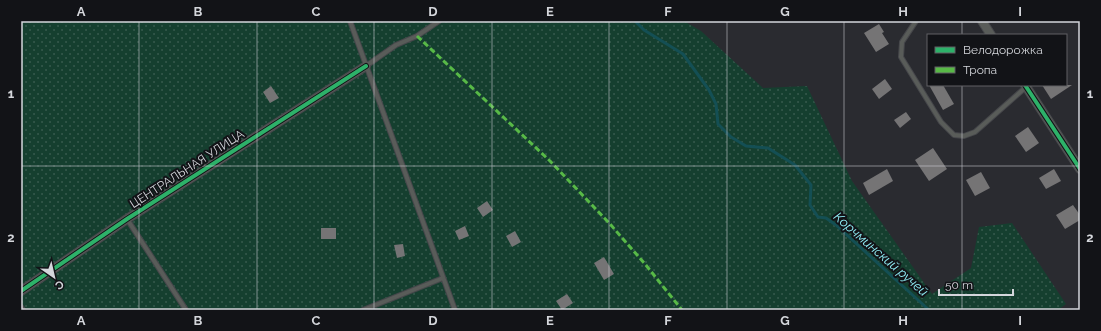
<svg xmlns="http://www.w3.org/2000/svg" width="1101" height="331" viewBox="0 0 1101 331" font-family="Raleway,sans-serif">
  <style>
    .garden { fill: url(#garden-dots) }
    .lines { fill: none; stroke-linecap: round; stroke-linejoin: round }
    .stream { stroke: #144f54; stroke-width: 3 }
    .building { fill: #757475 }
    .lane-casing { stroke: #46474b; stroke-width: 6 }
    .street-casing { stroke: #46474b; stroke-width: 10 }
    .lane { stroke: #595c59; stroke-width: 4 }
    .street { stroke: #595c59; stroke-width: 8 }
    .quiet { stroke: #58b947; stroke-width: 3; stroke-dasharray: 6 3; stroke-linecap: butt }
    .cycleway-casing { stroke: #121317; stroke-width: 6 }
    .cycleway { stroke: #2db169; stroke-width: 4 }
    .grid { fill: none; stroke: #d4d6db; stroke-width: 1; stroke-opacity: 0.55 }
    .labels { text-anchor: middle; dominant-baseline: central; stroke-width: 4; stroke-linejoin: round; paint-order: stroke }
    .street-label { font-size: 12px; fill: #d4d6db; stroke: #121317 }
    .water-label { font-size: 13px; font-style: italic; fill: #92f3fb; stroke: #121317 }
    .neatline { fill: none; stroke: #d4d6db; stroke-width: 1.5 }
    .grid-label { font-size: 13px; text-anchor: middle; font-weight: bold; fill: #d4d6db }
  </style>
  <defs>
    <pattern id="garden-dots" width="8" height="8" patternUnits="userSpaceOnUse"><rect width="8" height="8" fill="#153f2f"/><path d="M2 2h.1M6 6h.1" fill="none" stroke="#365a4d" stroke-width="1.8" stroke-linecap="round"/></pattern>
  </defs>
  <rect width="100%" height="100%" fill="#2a2b30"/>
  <polygon class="garden" points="21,21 684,21 701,31 763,88 807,86 852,181 932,294 971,268 979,227 1012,223 1066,304 1058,310 21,310"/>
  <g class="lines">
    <polyline class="stream" points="635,21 644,30 683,54 709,90 716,104 718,124 731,137 746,146 768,148 795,165 811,185 810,205 818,217 826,218 836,225 929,310"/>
  </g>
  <g class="building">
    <polygon points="879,24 884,32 882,33 889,44 876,52 864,33"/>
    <polygon points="885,79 892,89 879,99 872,89"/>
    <polygon points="929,85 943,85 954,104 943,110"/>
    <polygon points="1042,85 1072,85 1051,99"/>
    <polygon points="271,86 279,98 270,103 263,92"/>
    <polygon points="906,112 911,119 900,128 894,120"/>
    <polygon points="1028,127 1039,143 1026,152 1015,136"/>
    <polygon points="933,148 947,169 929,181 915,160"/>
    <polygon points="887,169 893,181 869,195 863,183"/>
    <polygon points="1054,169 1061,181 1046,189 1039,178"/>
    <polygon points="981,172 990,188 975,196 966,180"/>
    <polygon points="487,201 493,210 483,217 477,208"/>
    <polygon points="1073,205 1080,215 1080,220 1065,229 1056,215"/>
    <polygon points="465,226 469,236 459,240 455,231"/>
    <rect x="321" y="228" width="15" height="11"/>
    <polygon points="515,231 521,242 512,247 506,236"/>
    <polygon points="403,244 405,256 397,258 394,245"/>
    <polygon points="604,257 614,274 604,280 594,263"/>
    <polygon points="567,294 573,303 562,310 556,301"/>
  </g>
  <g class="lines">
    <defs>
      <g id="lane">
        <polyline points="350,21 455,310"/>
        <polyline points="916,21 902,42 901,57 941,122 954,135 964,136 975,132 1026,87"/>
        <polyline points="366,66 396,45 417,36 439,21"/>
        <polyline points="127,219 186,310"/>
        <polyline points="21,307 23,310"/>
        <polyline points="363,310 443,278"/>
      </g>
      <g id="street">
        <polyline points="982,21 991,35"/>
        <polyline points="1025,85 1080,169"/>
        <polyline points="21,291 127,219 366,66"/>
      </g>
    </defs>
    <use href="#lane" class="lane-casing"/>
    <use href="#street" class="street-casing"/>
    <use href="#lane" class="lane"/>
    <use href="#street" class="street"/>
    <polyline class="quiet" points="417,36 550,161 610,224 645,264 682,310"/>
    <defs>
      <g id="cycleway">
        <polyline points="1025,85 1080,169"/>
        <polyline points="21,291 127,219 366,66"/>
      </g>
    </defs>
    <use href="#cycleway" class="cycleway-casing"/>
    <use href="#cycleway" class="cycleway"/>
  </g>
  <path class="grid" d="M139,21V310M257,21V310M374,21V310M492,21V310M609,21V310M727,21V310M844,21V310M962,21V35M962,85V310M21,166H1080"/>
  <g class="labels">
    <g class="street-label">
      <text transform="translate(187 169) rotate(-33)">ЦЕНТРАЛЬНАЯ УЛИЦА</text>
    </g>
    <g class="water-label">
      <text transform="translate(881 254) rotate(41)">Корчминский ручей</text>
    </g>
  </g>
  <rect width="1101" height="331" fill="none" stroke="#121317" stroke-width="44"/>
  <rect x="927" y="34" width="140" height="52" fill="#121317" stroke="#606165"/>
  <rect x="935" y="47" width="20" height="6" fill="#2db169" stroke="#606165"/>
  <text x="963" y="54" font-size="12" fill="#d4d6db">Велодорожка</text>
  <rect x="935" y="67" width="20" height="6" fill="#58b947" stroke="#606165"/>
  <text x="963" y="74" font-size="12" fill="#d4d6db">Тропа</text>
  <g transform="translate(54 277) rotate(146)" stroke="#121317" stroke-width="3" paint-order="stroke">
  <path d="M0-3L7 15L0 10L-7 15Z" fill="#d4d6db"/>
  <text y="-6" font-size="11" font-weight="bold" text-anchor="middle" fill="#d4d6db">С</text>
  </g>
  <path d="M939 289v6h74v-6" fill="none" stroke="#d4d6db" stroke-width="2"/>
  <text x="945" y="289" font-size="12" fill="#d4d6db" stroke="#121317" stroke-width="3" paint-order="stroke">50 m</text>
  <rect x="22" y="22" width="1057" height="287" class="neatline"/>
  <g class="grid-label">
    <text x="81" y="16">A</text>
    <text x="198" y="16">B</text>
    <text x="316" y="16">C</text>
    <text x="433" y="16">D</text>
    <text x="550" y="16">E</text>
    <text x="668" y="16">F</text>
    <text x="785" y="16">G</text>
    <text x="903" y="16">H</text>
    <text x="1020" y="16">I</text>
    <text x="11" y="98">1</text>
    <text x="1090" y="98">1</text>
    <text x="11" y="242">2</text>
    <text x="1090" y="242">2</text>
    <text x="81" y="325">A</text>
    <text x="198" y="325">B</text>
    <text x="316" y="325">C</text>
    <text x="433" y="325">D</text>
    <text x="550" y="325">E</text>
    <text x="668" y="325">F</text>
    <text x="785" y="325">G</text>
    <text x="903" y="325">H</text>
    <text x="1020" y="325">I</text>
  </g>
</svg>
